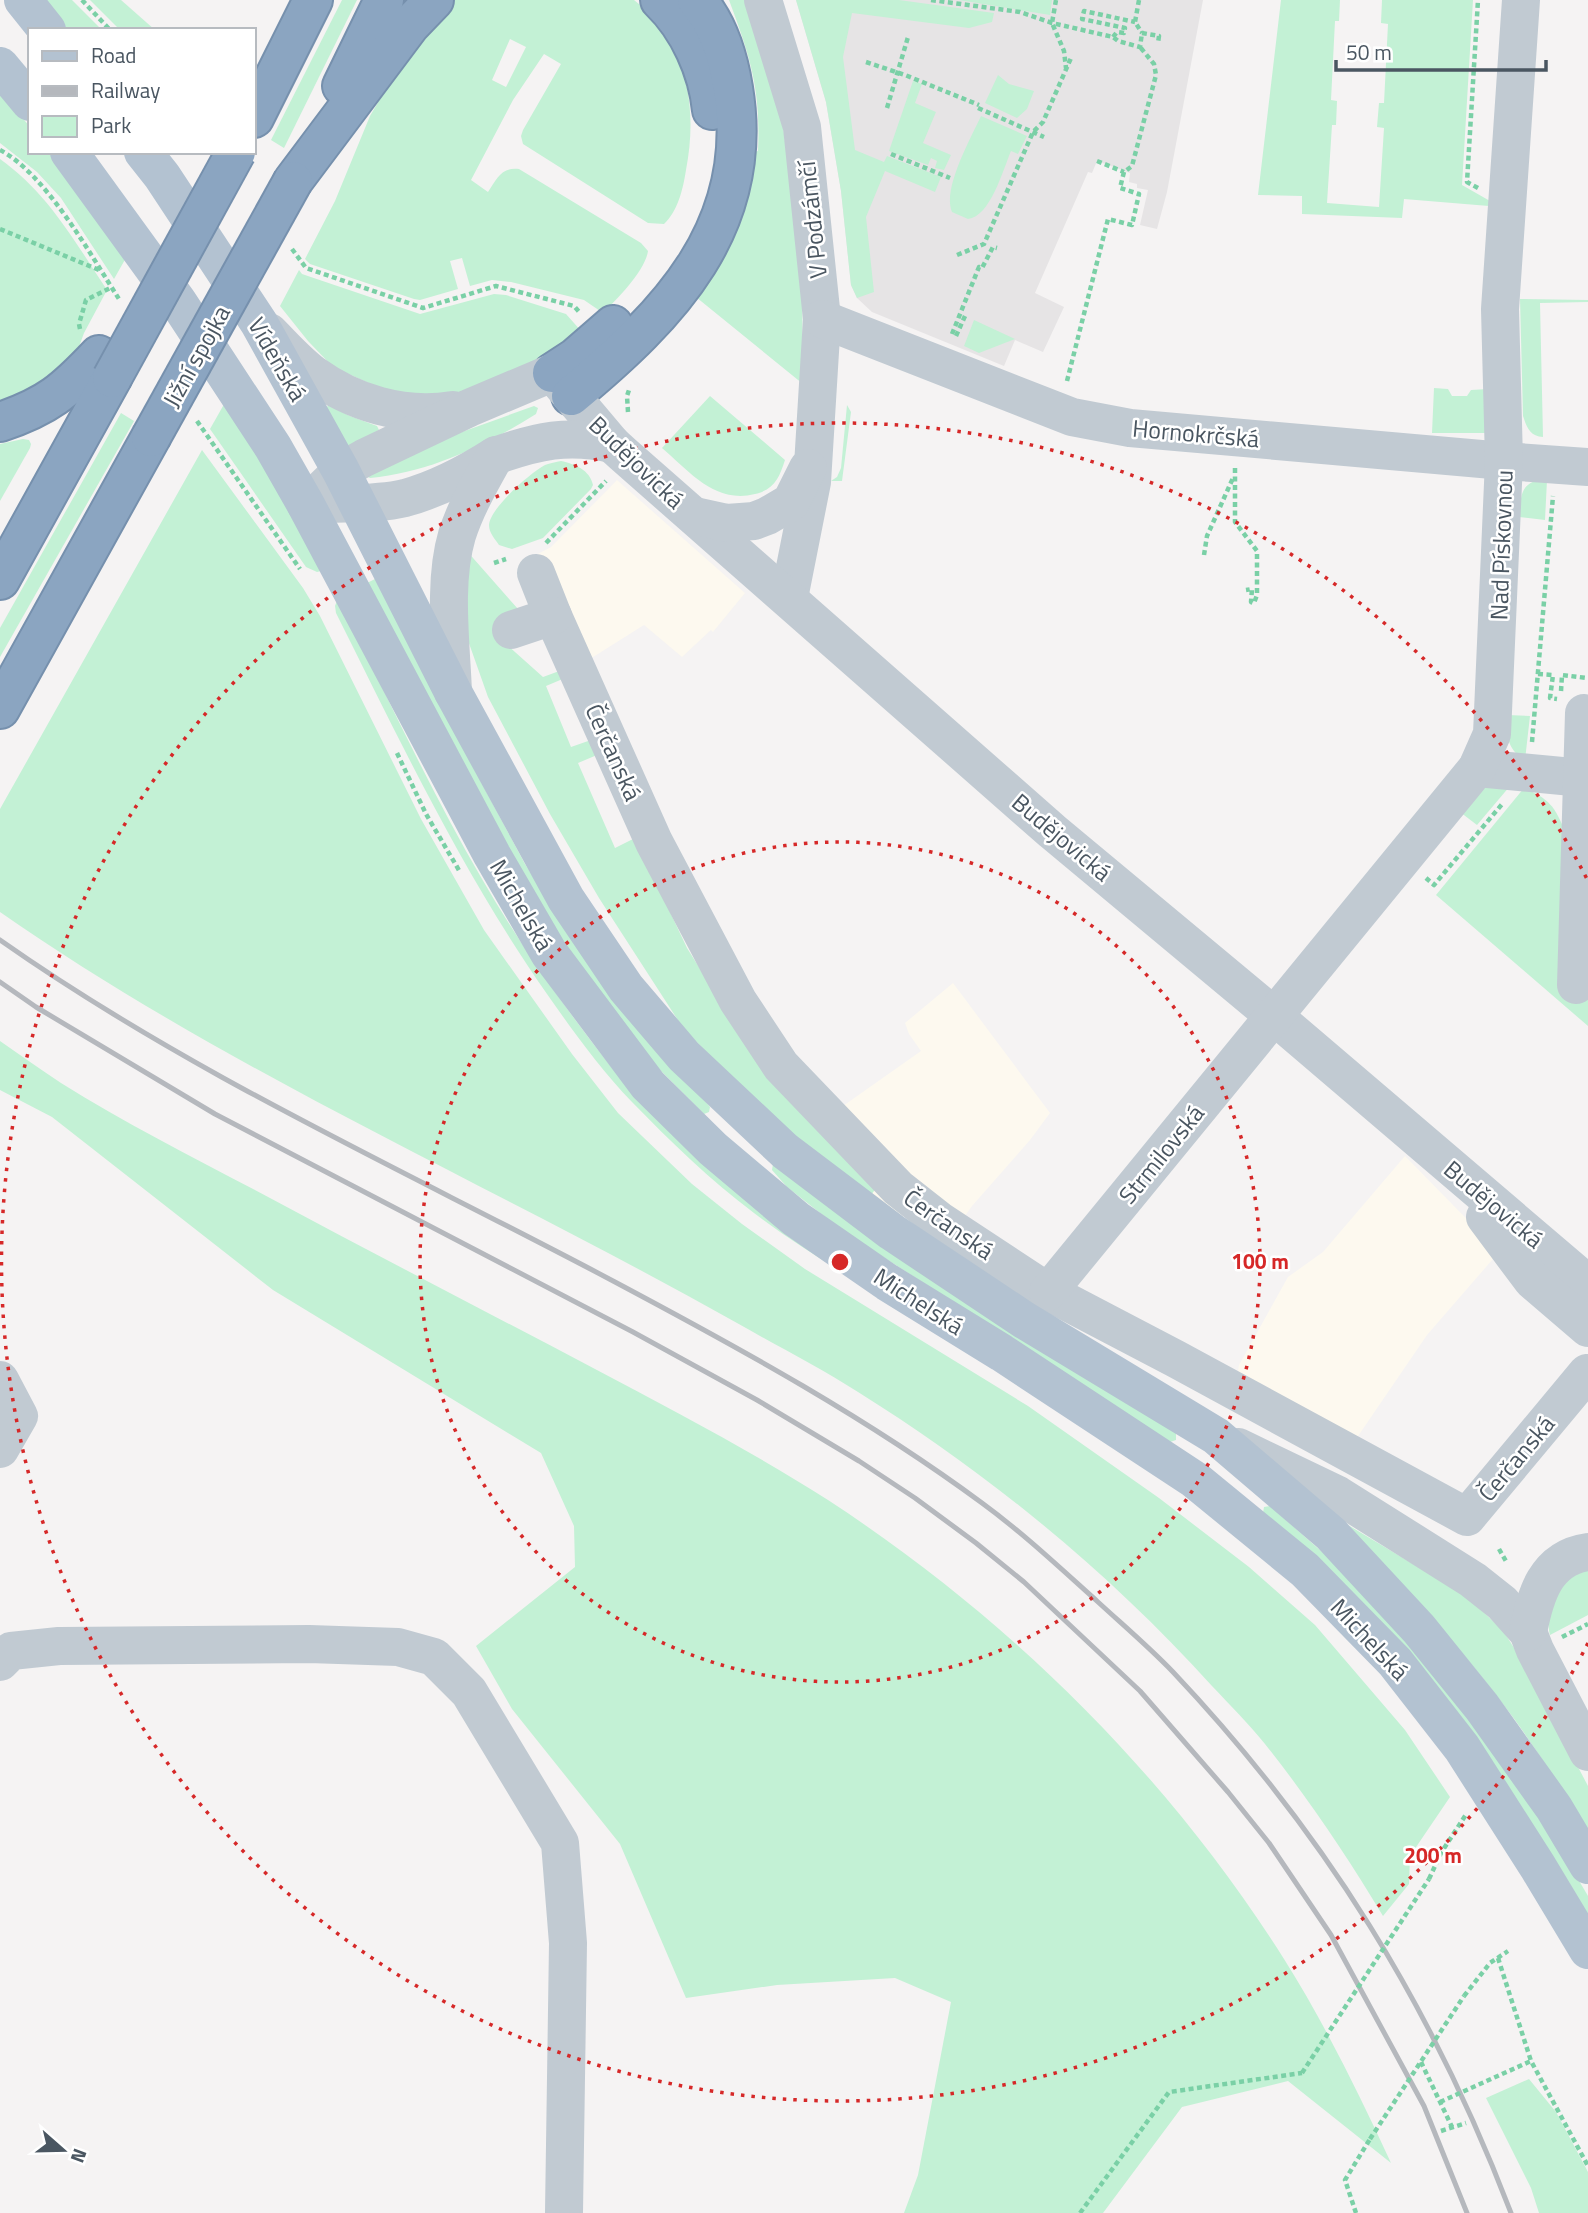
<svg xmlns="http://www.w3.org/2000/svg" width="1588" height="2213" viewBox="0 0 1588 2213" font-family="'Titillium Web',sans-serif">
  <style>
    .commercial { fill: #fdf9ef }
    .education { fill: #e6e4e5 }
    .green { fill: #c3f1d5; fill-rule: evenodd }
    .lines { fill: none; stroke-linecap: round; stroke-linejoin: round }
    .highway-casing { stroke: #7690ad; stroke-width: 42 }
    .path { stroke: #7ad0a6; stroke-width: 4.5; stroke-dasharray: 5 3.5; stroke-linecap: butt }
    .minor { stroke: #c1cad2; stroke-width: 38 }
    .major { stroke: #b3c2d1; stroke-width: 38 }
    .highway { stroke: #8ba5c1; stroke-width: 38 }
    .rail { stroke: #b5b8bd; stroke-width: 5 }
    .highway-bridge-casing { stroke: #7690ad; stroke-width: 42; stroke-linecap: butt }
    .path-bridge { stroke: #7ad0a6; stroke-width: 4.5; stroke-dasharray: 5 3.5; stroke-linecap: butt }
    .highway-bridge { stroke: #8ba5c1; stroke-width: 38 }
    .ring { fill: none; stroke: #d62828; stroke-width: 3.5; stroke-dasharray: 3.5 7 }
    .labels { text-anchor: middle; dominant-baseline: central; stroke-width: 5; stroke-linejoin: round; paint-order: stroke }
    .street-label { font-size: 24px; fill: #4a5661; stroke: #fff }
    .centre { fill: #d62828; stroke: #fff; stroke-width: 3.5 }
    .ring-label { font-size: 21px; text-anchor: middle; font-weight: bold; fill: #d62828; stroke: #fff; stroke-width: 5; stroke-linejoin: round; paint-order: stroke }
  </style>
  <rect width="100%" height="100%" fill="#f5f3f3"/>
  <g class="commercial">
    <polygon points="617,480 745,593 713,632 711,630 682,657 644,625 590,659 521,563 551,547"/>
    <polygon points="953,983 1050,1113 1030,1140 972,1206 945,1244 871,1195 876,1187 843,1106 921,1051 909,1034 905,1023"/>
    <polygon points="1405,1156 1499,1252 1427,1335 1354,1442 1237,1377 1239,1365 1288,1277 1323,1252"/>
  </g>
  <polygon class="education" points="796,0 1203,0 1167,192 1157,229 1140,225 1148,190 1137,188 1137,184 1129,182 1130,173 1097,161 1092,173 1088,172 1035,293 1064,307 1043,352 1015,340 1004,366 872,312 857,298 851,285 841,191 826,102"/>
  <g class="green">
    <polygon points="40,0 72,0 102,30 65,30"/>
    <polygon points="90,0 121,0 155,30 120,30"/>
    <polygon points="342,0 357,0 284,148 271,140"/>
    <path d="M455,0H634C688,41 698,108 686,170C683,189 678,211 664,224L648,223L523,144L521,136L523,130L561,64L544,54L513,100L471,180L488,192C497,179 501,167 519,169L641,243L648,251C645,271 618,298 603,313L584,300L511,282L492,280L470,286L462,258L450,261L458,289L420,300L414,299L310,264L305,259L335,201L370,116L414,41L432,19ZM510,39L526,47L506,87L492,80Z"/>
    <path d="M729,0H751L782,117L802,280L803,384L691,293L743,155L758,151C761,90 750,56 729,0Z"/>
    <polygon points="796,0 899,0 994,13 992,22 969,28 852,13 843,57 855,150 884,162 887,156 941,177 935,192 885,171 866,217 874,292 857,298 851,285 841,191 826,102"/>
    <polygon points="959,0 1052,0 1050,15"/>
    <polygon points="1281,0 1340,0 1339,21 1335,21 1331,100 1337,101 1336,125 1332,125 1327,203 1379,207 1384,128 1377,127 1379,103 1384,103 1388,24 1381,23 1382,0 1473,0 1462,185 1490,201 1489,206 1404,199 1402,218 1302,214 1302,196 1258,195"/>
    <polygon points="998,75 1009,84 1034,91 1027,109 1017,118 985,103"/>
    <polygon points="913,81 922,84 915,103 936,112 923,143 951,155 944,170 935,168 937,161 931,158 928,165 889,151"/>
    <polygon points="0,91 30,127 30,152 50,152 127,256 114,279 61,198 37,172 0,143"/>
    <path d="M981,116L1027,136L1018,154L1011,151C1003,170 990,217 968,219L952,212C942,189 971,138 981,116Z"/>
    <path d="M0,159C48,193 75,242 107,290L84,333L76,355L56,380L0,406Z"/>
    <polygon points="299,270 302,274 420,314 494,294 506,295 566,314 582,332 528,365 464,392 440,395 393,394 333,367 308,341 280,306"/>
    <path d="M1520,299L1588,300V302L1540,303L1543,437C1530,436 1527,428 1523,416Z"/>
    <polygon points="974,320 1015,339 979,353 964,346"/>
    <polygon points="1434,388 1448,389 1452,396 1467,396 1471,390 1488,389 1488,433 1432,433"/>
    <path d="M710,396L785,460C779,478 775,489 755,494C715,504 690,472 662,448Z"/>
    <polygon points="227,399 325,570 317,572 306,567 210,429"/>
    <polygon points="328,405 350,416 377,426 379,430 348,447 326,409"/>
    <polygon points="847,405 851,412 842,481 831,481 837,477 841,468"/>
    <path d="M534,406L538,408L536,414C485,446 430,472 370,478L366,476L420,447Z"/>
    <polygon points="121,413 134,421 0,657 0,628"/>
    <polygon points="23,439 29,440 31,444 30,448 0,501 0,444"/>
    <path d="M202,450L303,588L320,616L421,819L484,930L572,1054L618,1113L692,1184L742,1224L805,1269L1028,1406L1159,1498L1249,1567L1315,1625L1405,1730L1450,1797L1410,1856L1409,1884L1383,1916C1347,1856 1308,1798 1265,1744C1248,1723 1230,1705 1212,1686C1108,1571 989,1474 858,1392C819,1367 777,1346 737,1323C492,1185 231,1073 0,912V809Z"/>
    <path d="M561,461C575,464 590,470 593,485L591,489L543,538L512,549L499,545C495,539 489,533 489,525C490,508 530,473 545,465C550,463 556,462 561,461Z"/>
    <path d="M1538,480H1547L1545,520L1519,517C1521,500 1519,485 1538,480Z"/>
    <polygon points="466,550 518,609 506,644 543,677 562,670 565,678 546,686 571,747 591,740 597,755 578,763 615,848 635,838 687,948 752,1052 877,1187 871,1195 769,1116 683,1028 599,898 550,814 488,697 465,632"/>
    <polygon points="379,577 474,769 525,864 569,935 710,1107 709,1112 704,1114 652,1062 613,1015 513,867 367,583"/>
    <path d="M338,598C385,692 429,788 482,879C520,945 565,1008 612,1068L851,1278C818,1257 785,1237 754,1213C710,1180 670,1141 632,1102C600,1069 573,1031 547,994C463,874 401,743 336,613L335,606Z"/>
    <path d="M1507,715L1530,716L1525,760C1506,749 1507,735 1507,715Z"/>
    <polygon points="1491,786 1510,786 1477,825 1460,812 1482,789"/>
    <path d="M1524,788C1549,799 1555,806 1565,832L1588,996V1026L1436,895Z"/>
    <path d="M0,1041C20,1055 40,1069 61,1083C128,1125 200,1161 270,1198C378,1256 487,1312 595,1369C674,1411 753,1452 828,1500C1011,1620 1167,1774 1284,1959C1325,2024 1359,2094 1391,2163L1288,2081L1182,2107L1103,2213H904L918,2175L951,2002L895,1978L777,1985L686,1998L620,1844L512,1709L476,1646L575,1567L574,1526L541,1453L273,1290L52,1117L0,1090Z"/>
    <polygon points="773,1164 1176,1433 1176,1440 1170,1442 843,1231 787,1187 772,1170"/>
    <polygon points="1270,1506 1355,1581 1430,1663 1538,1811 1588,1896 1588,1920 1263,1513 1264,1507"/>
    <path d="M1348,1525L1468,1597L1504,1632L1521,1659L1588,1786V1832C1565,1794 1541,1756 1515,1720C1465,1651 1405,1589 1348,1525Z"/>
    <path d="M1588,1568V1615L1550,1635C1545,1617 1553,1591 1569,1579C1575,1575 1582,1571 1588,1568Z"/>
    <polygon points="1529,2079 1556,2112 1588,2172 1588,2213 1539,2213 1531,2188 1486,2098"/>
  </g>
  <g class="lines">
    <defs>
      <g id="highway">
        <path d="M660,0C689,28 708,70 712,110"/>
        <polyline points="342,86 384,0"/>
        <polyline points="254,118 313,0"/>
        <polyline points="293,181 410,25 434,0"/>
        <polyline points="552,373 575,358 613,325"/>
        <path d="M571,396C669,315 756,226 733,88C728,57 718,24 697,0"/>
        <path d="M0,422C48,406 65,391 99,355"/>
        <polyline points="0,580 112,378"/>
        <polyline points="0,709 151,437"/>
      </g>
    </defs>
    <use href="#highway" class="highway-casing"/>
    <g class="path">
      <polyline points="82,0 110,30"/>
      <polyline points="931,0 1020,12 1052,23 1113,37 1118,41 1140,47 1142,33 1159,36 1158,43"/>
      <polyline points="1056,0 1052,23 1064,51 1066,68"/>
      <polyline points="1139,0 1135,22 1142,33"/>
      <polyline points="1113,37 1117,32 1124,33 1125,28 1082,19 1084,11 1135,22"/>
      <polyline points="866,62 905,75 979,105"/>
      <polyline points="887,108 908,37"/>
      <polyline points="978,108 1044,137"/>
      <path d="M0,150C46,174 90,254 119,299"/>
      <polyline points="891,154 950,178"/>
      <polyline points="1097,161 1124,172"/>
      <polyline points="1478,188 1467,182 1478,0"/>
      <polyline points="0,229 99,270"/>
      <polyline points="292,249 306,268 423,308 496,286 574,306 580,313"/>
      <polyline points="957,255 984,244 1033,132 1043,122 1071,58"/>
      <polyline points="80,329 79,324 86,300 112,287"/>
      <polyline points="952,334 979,267 982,268 993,247 997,248"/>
      <polyline points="956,336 965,316"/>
      <polyline points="1067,381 1108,219 1132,225 1139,194 1120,188 1124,172 1132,166 1156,75 1154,64 1140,47"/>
      <polyline points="628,412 627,396 629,390"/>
      <polyline points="197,421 300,569"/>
      <polyline points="1235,468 1235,522 1257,551 1257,595 1254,603 1251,602 1252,589 1246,590"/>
      <polyline points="546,543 606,481"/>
      <polyline points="1204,555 1207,536 1233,478"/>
      <polyline points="494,563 506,559"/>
      <polyline points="1538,674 1553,675 1550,698 1557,699"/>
      <polyline points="1561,691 1562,675 1587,678"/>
      <polyline points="1532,742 1553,496"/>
      <polyline points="397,753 426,814 460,872"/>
      <polyline points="1426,878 1434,885 1503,803"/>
      <polyline points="1499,1549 1507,1563"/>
      <polyline points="1562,1637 1588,1624"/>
      <polyline points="1429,1879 1441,1853 1467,1813"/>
      <polyline points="1498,1958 1531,2061 1588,2166"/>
      <polyline points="1464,1996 1490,1963 1508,1951"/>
      <polyline points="1421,2062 1452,2127"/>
      <polyline points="1441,2131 1466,2123"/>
      <polyline points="1080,2213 1169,2092 1302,2073"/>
      <polyline points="1356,2213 1345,2180 1370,2139"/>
    </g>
    <g class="minor">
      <polyline points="763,0 802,127 822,319 812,482 789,598"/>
      <polyline points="822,319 1072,417 1130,428 1504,461 1588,467"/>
      <path d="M269,332C283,346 297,362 313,374C353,403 403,418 453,410"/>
      <path d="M328,504C353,503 380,504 405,498C438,489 468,473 496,455"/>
      <polyline points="306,505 341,471 364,458 469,408 552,373 612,444 623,454 1052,831 1274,1016 1588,1284"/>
      <polyline points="695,516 727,523 754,521 767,516 791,502 808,468"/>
      <polyline points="536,573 553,616 654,842 738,1001 781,1066 898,1188 940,1221 1048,1292 1176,1359 1467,1517 1587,1373"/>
      <polyline points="511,630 553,616"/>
      <path d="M453,692C451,643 443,582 457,535C466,507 481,481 495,456C537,441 568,434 612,444"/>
      <polyline points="1477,768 1583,778"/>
      <polyline points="1576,985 1584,713"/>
      <polyline points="1485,1217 1532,1280 1588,1328"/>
      <polyline points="1048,1292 1477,768 1492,734 1504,461 1500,309 1521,0"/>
      <polyline points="0,1380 19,1416 0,1449"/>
      <polyline points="1238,1447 1338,1495 1473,1580 1502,1603 1528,1632 1535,1650 1588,1752"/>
      <path d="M1528,1632C1535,1596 1545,1558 1588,1552"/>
      <polyline points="0,1662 11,1651 59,1646 309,1644 398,1647 434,1657 469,1692 560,1843 568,1943 564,2213"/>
    </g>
    <g class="major">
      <polyline points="23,0 47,30"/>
      <polyline points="0,66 30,102"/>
      <polyline points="69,152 178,302 273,447 306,505 492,855 549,953 648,1085 713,1149 796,1219 887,1282 1002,1353 1195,1480 1305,1570 1395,1662 1462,1748 1538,1867 1588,1950"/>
      <polyline points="143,152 162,176 259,323 341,471 453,692 566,899 626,988 684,1056 785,1151 892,1232 1024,1320 1216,1436 1331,1534 1419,1629 1482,1707 1554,1808 1588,1865"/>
    </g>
    <use href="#highway" class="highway"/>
    <g class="rail">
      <path d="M0,940C192,1075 408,1172 615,1282C741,1349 867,1418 982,1503C1023,1533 1060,1568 1098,1602C1123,1625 1149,1647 1173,1672C1325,1833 1432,2006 1511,2213"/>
      <polyline points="0,982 36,1007 215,1114 633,1332 757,1400 859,1461 915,1498 976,1543 1024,1582 1140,1691 1228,1792 1269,1843 1331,1935 1424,2106 1467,2213"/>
    </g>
    <defs>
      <g id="highway-bridge">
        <polyline points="112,378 236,152"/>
        <polyline points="151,437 293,181"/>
      </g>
    </defs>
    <use href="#highway-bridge" class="highway-bridge-casing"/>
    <g class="path-bridge">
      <polyline points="1302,2073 1429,1879"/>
      <polyline points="1440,2102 1531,2061"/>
      <polyline points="1370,2139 1464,1996"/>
    </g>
    <use href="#highway-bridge" class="highway-bridge"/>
  </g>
  <g class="ring">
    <circle cx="840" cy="1262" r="420"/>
    <path d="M1588 1643A839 839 0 1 1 1588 881"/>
  </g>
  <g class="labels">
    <g class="street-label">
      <text transform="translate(812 220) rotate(-96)">V Podzámčí</text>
      <text transform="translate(196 356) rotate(-61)">Jižní spojka</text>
      <text transform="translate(278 359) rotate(60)">Vídeňská</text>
      <text transform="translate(1196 433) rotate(5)">Hornokrčská</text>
      <text transform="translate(637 462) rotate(44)">Budějovická</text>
      <text transform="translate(1501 545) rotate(-88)">Nad Pískovnou</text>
      <text transform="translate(614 752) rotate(66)">Čerčanská</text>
      <text transform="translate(1062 837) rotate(40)">Budějovická</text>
      <text transform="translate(522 905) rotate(60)">Michelská</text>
      <text transform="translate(1161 1154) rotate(-51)">Strmilovská</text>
      <text transform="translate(1494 1204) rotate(40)">Budějovická</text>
      <text transform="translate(949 1224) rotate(35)">Čerčanská</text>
      <text transform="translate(919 1301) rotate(33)">Michelská</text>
      <text transform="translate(1516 1458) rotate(-50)">Čerčanská</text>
      <text transform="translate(1370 1639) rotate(47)">Michelská</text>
    </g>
  </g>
  <circle cx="840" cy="1262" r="10" class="centre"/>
  <g class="ring-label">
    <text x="1260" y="1269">100 m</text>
    <text x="1433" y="1863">200 m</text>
  </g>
  <rect x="28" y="28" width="228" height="126" fill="#ffffff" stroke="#b7bbc0" stroke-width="2"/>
  <rect x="42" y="51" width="35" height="10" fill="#b3c2d1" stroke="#b7bbc0" stroke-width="2"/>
  <text x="91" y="63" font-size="21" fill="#4a5661">Road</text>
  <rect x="42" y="86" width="35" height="10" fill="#b5b8bd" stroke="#b7bbc0" stroke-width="2"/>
  <text x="91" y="98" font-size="21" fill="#4a5661">Railway</text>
  <rect x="42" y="116" width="35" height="21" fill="#c3f1d5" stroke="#b7bbc0" stroke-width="2"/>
  <text x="91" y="133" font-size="21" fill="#4a5661">Park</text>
  <g transform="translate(63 2150) rotate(110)" stroke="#ffffff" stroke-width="5" paint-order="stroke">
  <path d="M0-5L12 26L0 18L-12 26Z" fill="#4a5661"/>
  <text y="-10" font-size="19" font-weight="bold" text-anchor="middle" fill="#4a5661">N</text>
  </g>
  <path d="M1336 60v10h210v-10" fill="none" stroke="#4a5661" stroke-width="3.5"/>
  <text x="1346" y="60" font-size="21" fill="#4a5661" stroke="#ffffff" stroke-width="5" paint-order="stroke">50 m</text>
</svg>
